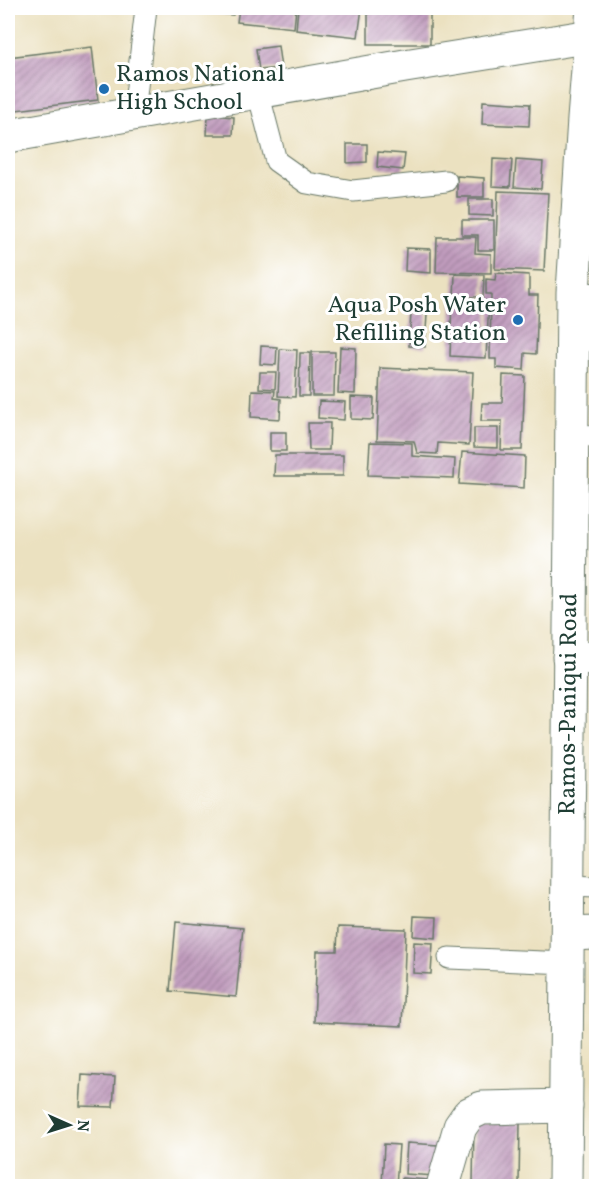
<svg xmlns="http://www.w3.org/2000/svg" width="604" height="1194" viewBox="0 0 604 1194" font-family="Vollkorn,serif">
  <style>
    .building { fill: url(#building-hatch) }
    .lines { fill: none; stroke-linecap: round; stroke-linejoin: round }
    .service-casing { stroke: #667665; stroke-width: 23 }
    .minor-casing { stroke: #667665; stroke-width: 35 }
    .secondary-casing { stroke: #667665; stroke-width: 35 }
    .service { stroke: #fff; stroke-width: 21 }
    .minor { stroke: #fff; stroke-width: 33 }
    .secondary { stroke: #fff; stroke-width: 33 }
    .poi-dot { fill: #1f6fb2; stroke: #fff; stroke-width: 2 }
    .labels { text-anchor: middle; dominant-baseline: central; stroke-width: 6; stroke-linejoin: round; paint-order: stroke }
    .poi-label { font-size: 24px; fill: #1f3d34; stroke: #fff; text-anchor: start }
    .street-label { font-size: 24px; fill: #1f3d34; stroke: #fff }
  </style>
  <defs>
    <pattern id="building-hatch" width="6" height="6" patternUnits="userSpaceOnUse" patternTransform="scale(1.5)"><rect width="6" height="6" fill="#c19cbe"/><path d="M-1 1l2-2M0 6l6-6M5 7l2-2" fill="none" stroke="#9c809b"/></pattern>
  </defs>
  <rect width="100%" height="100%" fill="#fff"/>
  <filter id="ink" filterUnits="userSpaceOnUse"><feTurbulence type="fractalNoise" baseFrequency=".0167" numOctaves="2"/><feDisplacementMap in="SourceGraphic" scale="12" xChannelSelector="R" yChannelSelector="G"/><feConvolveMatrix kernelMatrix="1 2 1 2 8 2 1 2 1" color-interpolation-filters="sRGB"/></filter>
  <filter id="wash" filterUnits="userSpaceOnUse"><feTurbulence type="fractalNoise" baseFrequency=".008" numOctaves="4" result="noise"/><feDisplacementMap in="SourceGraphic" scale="24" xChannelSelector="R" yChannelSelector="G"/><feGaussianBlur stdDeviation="1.35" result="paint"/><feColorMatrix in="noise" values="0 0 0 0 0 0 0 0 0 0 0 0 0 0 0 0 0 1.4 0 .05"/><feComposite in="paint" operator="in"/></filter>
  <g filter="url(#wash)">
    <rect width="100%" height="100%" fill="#ebe1c0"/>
    <g id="blocks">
      <g class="building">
        <polygon points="179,8 234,8 233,15 179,11"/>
        <polygon points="239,8 296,8 294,28 237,22"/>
        <polygon points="298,8 362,8 358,37 296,30"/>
        <rect x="368" y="8" width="62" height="36"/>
        <polygon points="278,46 281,68 259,70 256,49"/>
        <polygon points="92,47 98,100 8,111 8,57"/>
        <polygon points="483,101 530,104 529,126 482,124"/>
        <polygon points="208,115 234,117 233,135 207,135"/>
        <polygon points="347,144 367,144 367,162 347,163"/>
        <polygon points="378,152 405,154 403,170 377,167"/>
        <polygon points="493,159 512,160 510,187 492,186"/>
        <polygon points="516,160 543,162 541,189 514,187"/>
        <polygon points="457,176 484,178 484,197 457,197"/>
        <polygon points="498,191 548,193 544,271 495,269"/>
        <polygon points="469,199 493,199 493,216 469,215"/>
        <polygon points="462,220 494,220 494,250 478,250 478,235 462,235"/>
        <polygon points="437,237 476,237 475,253 491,254 491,273 436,272"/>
        <polygon points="406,248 431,249 431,273 405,271"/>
        <polygon points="496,273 529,275 529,295 538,295 536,354 525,353 524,370 496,368 496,359 490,359 491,294 486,294 486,279 495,280"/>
        <polygon points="455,274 484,275 483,297 454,297"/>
        <polygon points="452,299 489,301 486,358 450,356"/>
        <polygon points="411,313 427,314 425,347 409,346"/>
        <polygon points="261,346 277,347 276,365 260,364"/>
        <polygon points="340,347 356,348 355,394 338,393"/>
        <polygon points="280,349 297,350 295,397 278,396"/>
        <polygon points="312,352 335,352 334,396 312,396"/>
        <polygon points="300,353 310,353 309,396 299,396"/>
        <polygon points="380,368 473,372 469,445 438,443 437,454 417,453 414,441 377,440"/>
        <polygon points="260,372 276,372 275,389 259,388"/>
        <polygon points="503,375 525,376 522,450 501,450 502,421 481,421 482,403 502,403"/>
        <polygon points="252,390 275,391 274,398 281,399 280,419 251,417"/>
        <polygon points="351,397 374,398 373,420 351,419"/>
        <polygon points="319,401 345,402 344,420 318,418"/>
        <polygon points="308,423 330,423 329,450 309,450"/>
        <polygon points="474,428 498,428 498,448 474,447"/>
        <rect x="270" y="432" width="16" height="19"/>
        <polygon points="370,442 412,443 412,456 455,459 454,478 368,475"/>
        <polygon points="462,452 525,456 524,488 459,484"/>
        <polygon points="275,455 343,455 343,476 274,476"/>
        <polygon points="414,916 437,917 436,938 413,936"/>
        <polygon points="176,922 243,928 236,997 170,991"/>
        <polygon points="338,927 406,929 402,1026 314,1022 317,951 337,951"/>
        <polygon points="414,942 433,943 431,974 413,973"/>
        <polygon points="82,1075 115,1077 113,1107 80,1106"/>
        <polygon points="474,1123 520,1123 519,1184 473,1184"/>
        <polygon points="407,1143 438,1145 436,1176 405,1174"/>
        <polygon points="384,1144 399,1145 396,1186 382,1185"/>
        <polygon points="402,1178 427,1180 427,1186 402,1186"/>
      </g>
    </g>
  </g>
  <g filter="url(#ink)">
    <use href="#blocks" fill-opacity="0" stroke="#667665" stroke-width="1.5"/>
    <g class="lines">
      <defs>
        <g id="service">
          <polyline points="258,92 276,161 307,183 353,191 446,181"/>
          <polyline points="134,113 146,8"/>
          <polyline points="573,292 596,294"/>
          <polyline points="571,435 596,436"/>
          <polyline points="568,886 596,887"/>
          <polyline points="449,958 568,963"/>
        </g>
        <g id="minor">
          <polyline points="8,136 405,66 591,36"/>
          <polyline points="569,657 596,659"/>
          <polyline points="568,934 596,933"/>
          <polyline points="443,1186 460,1127 469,1114 482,1108 566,1106"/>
        </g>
        <g id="secondary">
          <path id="s1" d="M565,1186L573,292L584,119L593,8"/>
        </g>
      </defs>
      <use href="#service" class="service-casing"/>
      <use href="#minor" class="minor-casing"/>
      <use href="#secondary" class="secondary-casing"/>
      <use href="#service" class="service"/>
      <use href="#minor" class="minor"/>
      <use href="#secondary" class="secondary"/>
    </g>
  </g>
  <g class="poi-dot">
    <circle cx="104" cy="89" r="6"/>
    <circle cx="518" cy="320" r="6"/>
  </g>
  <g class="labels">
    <g class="poi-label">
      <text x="116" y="75">Ramos National<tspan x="116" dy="28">High School</tspan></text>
      <text x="506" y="306" text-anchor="end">Aqua Posh Water<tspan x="506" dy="28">Refilling Station</tspan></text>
    </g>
    <g class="street-label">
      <text stroke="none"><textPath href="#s1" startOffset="482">Ramos-Paniqui Road</textPath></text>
    </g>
  </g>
  <rect width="604" height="1194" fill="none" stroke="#fff" stroke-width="30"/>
  <g transform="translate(69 1125) rotate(93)" stroke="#ffffff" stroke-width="4.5" paint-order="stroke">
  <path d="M0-4.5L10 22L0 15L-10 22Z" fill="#1f3d34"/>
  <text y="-9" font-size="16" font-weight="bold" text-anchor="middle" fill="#1f3d34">N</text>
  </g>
</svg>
